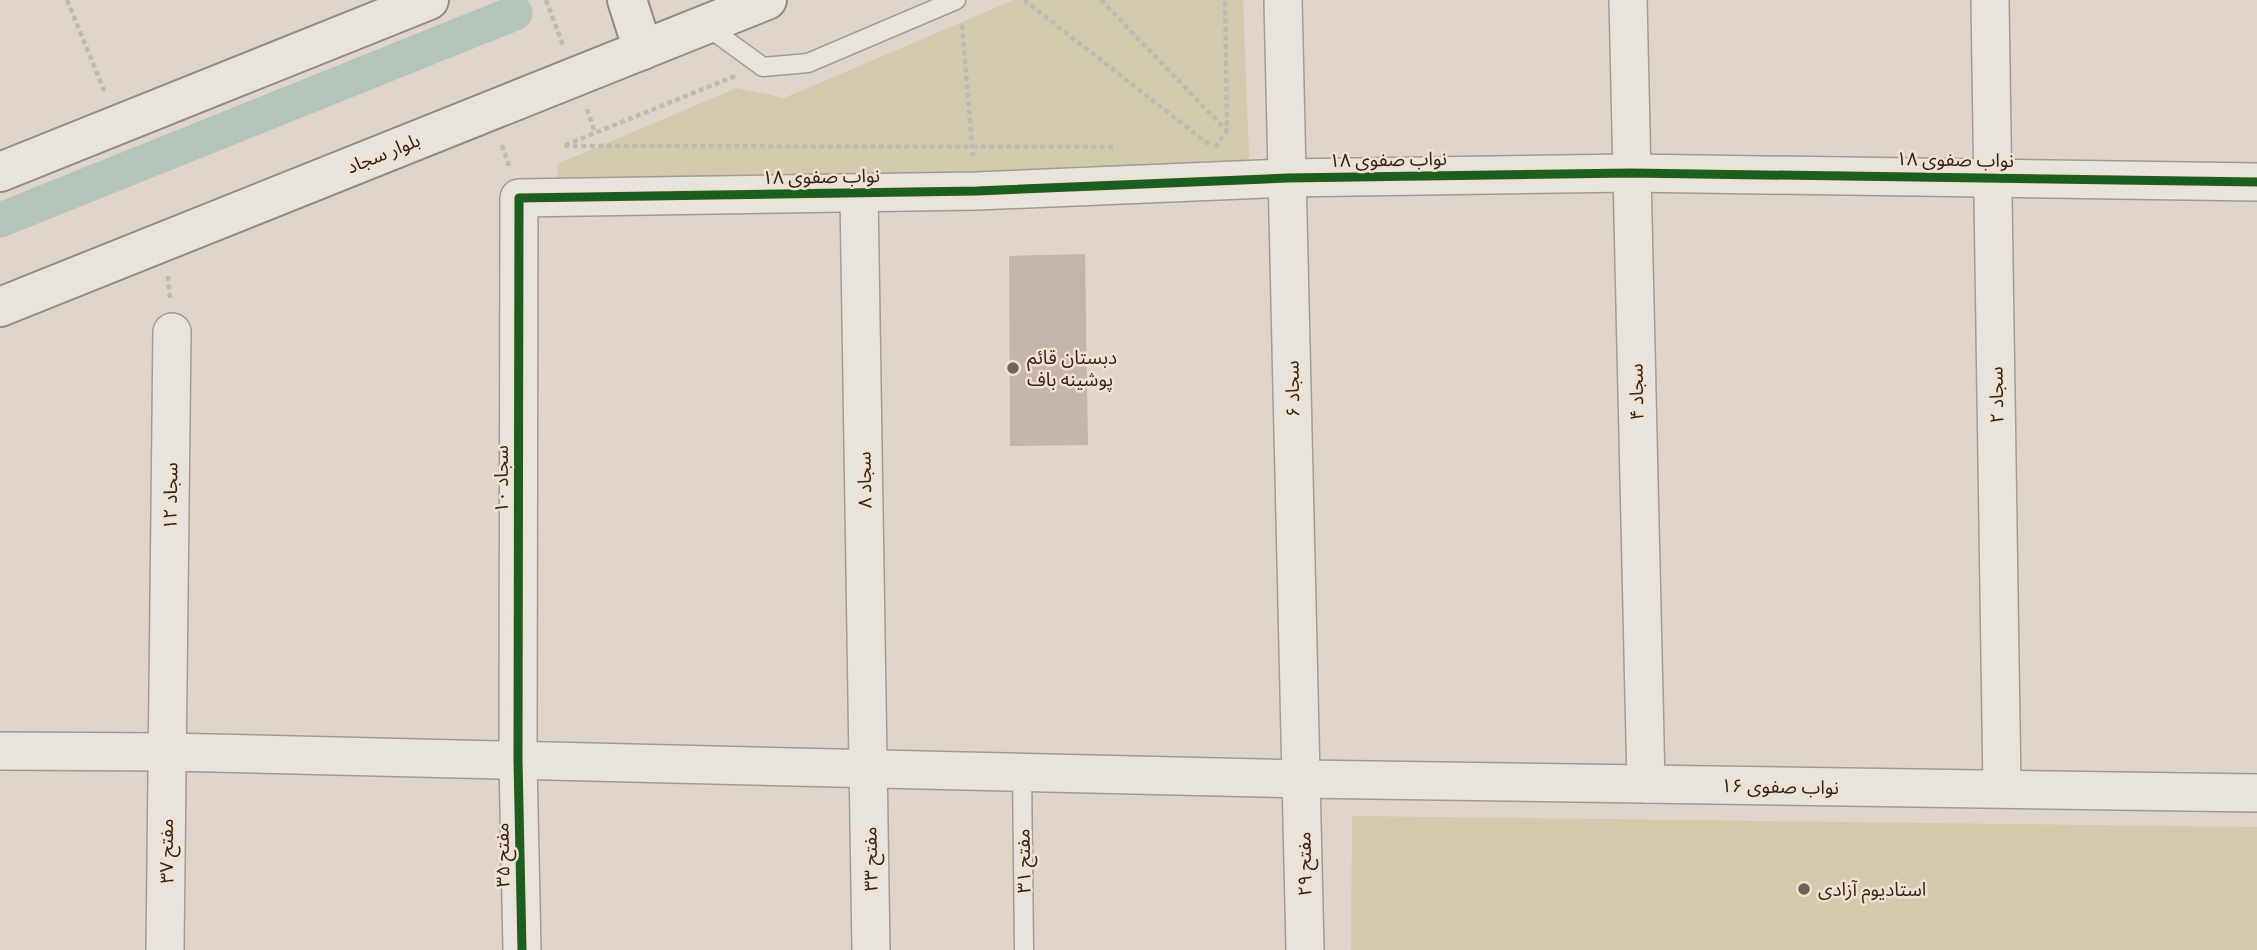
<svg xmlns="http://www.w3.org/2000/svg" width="2257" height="950" viewBox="0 0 2257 950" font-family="'IBM Plex Serif','Noto Sans Arabic',serif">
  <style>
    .green { fill: #d2cbae }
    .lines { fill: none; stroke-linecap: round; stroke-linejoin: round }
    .canal { stroke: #b5c4b8; stroke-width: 35 }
    .building { fill: #c3b4ac }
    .service-casing { stroke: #a59b94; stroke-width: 21 }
    .minor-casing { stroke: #a59b94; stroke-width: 40 }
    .secondary-casing { stroke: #958b84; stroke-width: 42 }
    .path { stroke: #c1bab3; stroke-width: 4.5; stroke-dasharray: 5 3.5; stroke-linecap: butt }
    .service { stroke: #e8e3dc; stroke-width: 18 }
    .minor { stroke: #e8e3dc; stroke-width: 37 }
    .secondary { stroke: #e8e3dc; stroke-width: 38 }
    .cycleway-casing { stroke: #f1e2d0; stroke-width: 13 }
    .cycleway { stroke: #1b5e20; stroke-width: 9 }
    .poi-dot { fill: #6f625a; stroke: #f1e2d0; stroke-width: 2.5 }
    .labels { text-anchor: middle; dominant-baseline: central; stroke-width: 5; stroke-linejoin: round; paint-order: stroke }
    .street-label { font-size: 19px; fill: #32241d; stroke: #f1e2d0 }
    .poi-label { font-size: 19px; fill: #32241d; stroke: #f1e2d0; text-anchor: start }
  </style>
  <rect width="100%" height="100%" fill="#e0d5ca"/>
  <g class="green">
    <polygon points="1014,0 1243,0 1250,184 558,188 557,164 737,88 784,98"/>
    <polygon points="1352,816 2257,827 2257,950 1351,950"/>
  </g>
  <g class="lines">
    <polyline class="canal" points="0,220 515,13"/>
  </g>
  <polygon class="building" points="1085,254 1088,445 1010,446 1009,256"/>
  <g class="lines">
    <defs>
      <g id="service">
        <polyline points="705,25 763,67 808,63 956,0"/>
        <polyline points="1022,772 1024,950"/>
      </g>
      <g id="minor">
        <polyline points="1283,0 1305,950"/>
        <polyline points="1628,0 1646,784"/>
        <polyline points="1990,0 2002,789"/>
        <polyline points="859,193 871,950"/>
        <polyline points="0,751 167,752 1302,779 2257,793"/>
        <polyline points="165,950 172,332"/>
        <polyline points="522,950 518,760 519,198 977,191 1287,178 1631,173 2257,182"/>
      </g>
      <g id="secondary">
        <polyline points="627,0 643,50"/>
        <polyline points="0,172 429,0"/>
        <polyline points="0,307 767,0"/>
      </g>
    </defs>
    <use href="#service" class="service-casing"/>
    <use href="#minor" class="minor-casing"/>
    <use href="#secondary" class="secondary-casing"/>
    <g class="path">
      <polyline points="67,0 105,93"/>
      <polyline points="546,0 563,45"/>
      <polyline points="1024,0 1211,146"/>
      <polyline points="1101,0 1226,130"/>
      <polyline points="962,25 973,156"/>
      <polyline points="735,76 563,146 1113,147"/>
      <polyline points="587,109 595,133"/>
      <polyline points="502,145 509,166"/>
      <polyline points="1215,147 1227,131 1225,0"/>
      <polyline points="168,276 170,299"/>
    </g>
    <use href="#service" class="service"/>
    <use href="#minor" class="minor"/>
    <use href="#secondary" class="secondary"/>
    <defs>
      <polyline id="cycleway" points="522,950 518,760 519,198 977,191 1287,178 1631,173 2257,182"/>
    </defs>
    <use href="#cycleway" class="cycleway-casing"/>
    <use href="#cycleway" class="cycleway"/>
  </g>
  <g class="poi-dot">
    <circle cx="1013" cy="368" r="7"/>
    <circle cx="1804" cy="889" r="7"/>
  </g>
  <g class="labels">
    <g class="street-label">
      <text transform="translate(383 153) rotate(-22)">بلوار سجاد</text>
      <text transform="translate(1388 159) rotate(-1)">نواب صفوی ۱۸</text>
      <text transform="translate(1955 159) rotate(1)">نواب صفوی ۱۸</text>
      <text transform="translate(821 176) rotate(-1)">نواب صفوی ۱۸</text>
      <text transform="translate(1292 389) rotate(-91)">سجاد ۶</text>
      <text transform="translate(1636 392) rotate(-91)">سجاد ۴</text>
      <text transform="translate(1996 395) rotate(-91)">سجاد ۲</text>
      <text transform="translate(501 479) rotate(-90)">سجاد ۱۰</text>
      <text transform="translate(864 480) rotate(-91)">سجاد ۸</text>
      <text transform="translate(170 496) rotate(-89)">سجاد ۱۲</text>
      <text transform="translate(1780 786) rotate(1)">نواب صفوی ۱۶</text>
      <text transform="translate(166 851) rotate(-90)">مفتح ۳۷</text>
      <text transform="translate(502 855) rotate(-91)">مفتح ۳۵</text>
      <text transform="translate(870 859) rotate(-91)">مفتح ۳۳</text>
      <text transform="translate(1023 861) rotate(-91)">مفتح ۳۱</text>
      <text transform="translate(1304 864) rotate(-91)">مفتح ۲۹</text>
    </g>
    <g class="poi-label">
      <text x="1027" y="357">دبستان قائم<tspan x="1027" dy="22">پوشینه باف</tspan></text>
      <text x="1818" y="889">استادیوم آزادی</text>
    </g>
  </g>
</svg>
